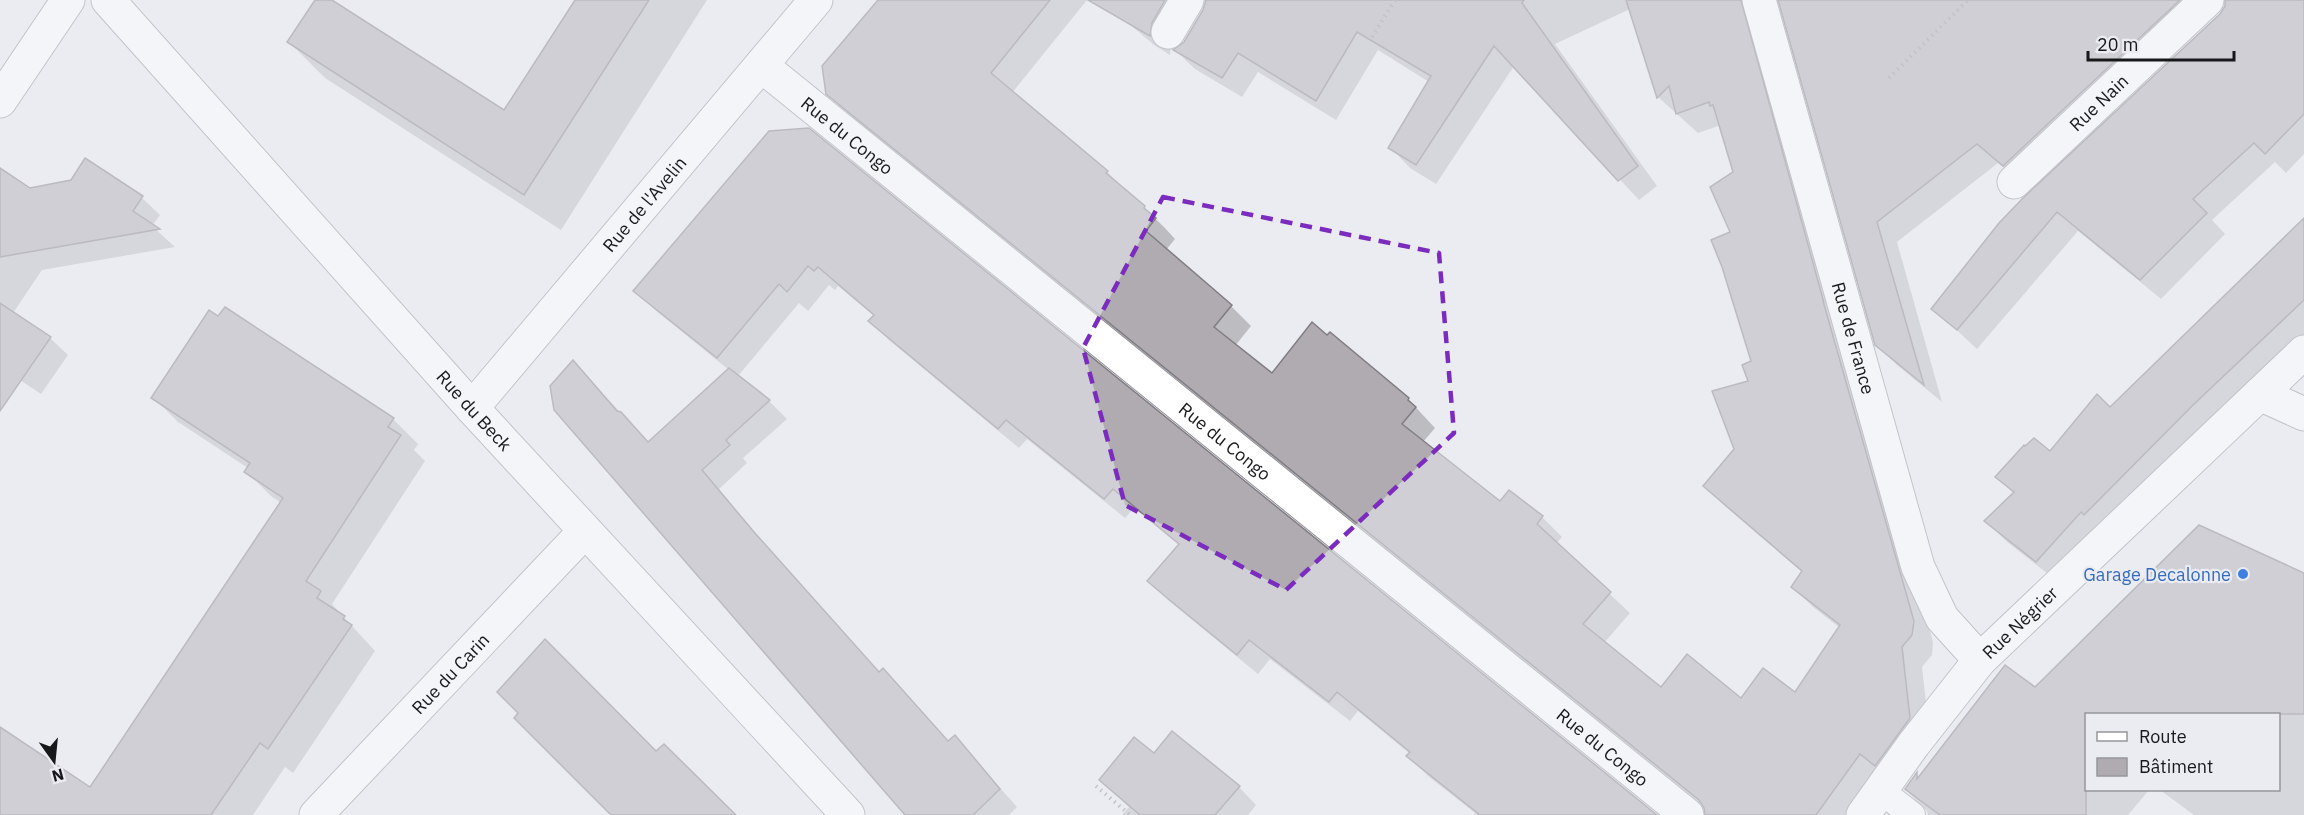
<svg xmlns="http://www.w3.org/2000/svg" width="2304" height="815" viewBox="0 0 2304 815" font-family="'IBM Plex Sans',sans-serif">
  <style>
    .shadow { fill: #0003 }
    .building { fill: #afabb1; stroke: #817d83; stroke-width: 1.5 }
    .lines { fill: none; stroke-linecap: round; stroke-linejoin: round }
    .service-casing { stroke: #929399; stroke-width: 28 }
    .minor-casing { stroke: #929399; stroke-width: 35 }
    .path { stroke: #909195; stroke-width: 4; stroke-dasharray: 1.5 4.5; stroke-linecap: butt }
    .service { stroke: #fff; stroke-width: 26 }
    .minor { stroke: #fff; stroke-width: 33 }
    .marked { fill: none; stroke: #7b2cbf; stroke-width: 4.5; stroke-dasharray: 12 8; stroke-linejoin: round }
    .shop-dot { fill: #3f7fe0; stroke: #ebecf2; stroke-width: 2 }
    .labels { text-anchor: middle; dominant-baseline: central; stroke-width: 4.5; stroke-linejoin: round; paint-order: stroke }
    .street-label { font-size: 18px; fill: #17181a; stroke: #ebecf2 }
    .shop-label { font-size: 18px; fill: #366cbe; stroke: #ebecf2; text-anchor: end }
  </style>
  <rect width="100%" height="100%" fill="#ebecf2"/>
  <g class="shadow">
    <polygon points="317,0 330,0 504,112 576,0 707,0 561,230 325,78 289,42"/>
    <polygon points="880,0 1087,0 1012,93 1107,172 1164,227 1175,239 1166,250 1231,306 1251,326 1235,346 1272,375 1408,399 1435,428 1423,442 1500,503 1542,517 1562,537 1556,544 1630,613 1604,643 1661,689 1741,700 1795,694 1840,628 1813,607 1793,587 1803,573 1725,506 1705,486 1736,449 1753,362 1732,233 1735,173 1721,125 1698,133 1658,97 1630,9 1555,44 1657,186 1639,200 1514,66 1436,184 1410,168 1390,147 1429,82 1378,50 1336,120 1258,72 1242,97 1195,69 1175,50 1185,43 1205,10 1207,1 1199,3 1171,43 1170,55 1154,45 1101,0 2304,0 2304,154 2286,173 2275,162 2212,220 2225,234 2161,299 2078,231 1977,349 1933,308 2221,14 2226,6 2226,2 2223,2 2024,185 1998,163 1897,242 1942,402 1897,365 1876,344 1780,1 1774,2 1841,318 1933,642 1932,655 1922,667 1930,739 1874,815 1707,815 1706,808 848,114 827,93"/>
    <polygon points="808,130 1655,815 1474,815 1475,813 1428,776 1408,756 1410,754 1358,711 1350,721 1270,659 1258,674 1169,601 1149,581 1180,546 1134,508 1125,518 1027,439 1019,448 890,341 870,321 874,316 838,286 835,290 829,285 808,311 799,303 738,376 769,401 787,419 743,458 747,463 719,489 771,552 880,674 883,670 949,742 955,737 1017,807 1009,815 908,815 590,380 649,443 729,370 655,310 635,290"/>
    <polygon points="0,185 30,190 142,198 160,215 152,226 175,247 42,270 13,313 50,338 68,355 41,394 17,378 0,403"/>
    <polygon points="2304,220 2304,339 2057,581 2006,541 1986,521 2014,494 1997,477 2050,453 2110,409"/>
    <polygon points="153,397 393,419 418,444 414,450 425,461 332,604 375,651 293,773 285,767 253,815 148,815 281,503 271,496 246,471 248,468 178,422"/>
    <polygon points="2304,574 2304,815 2194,815 2160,790 2278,790 2278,714 2086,714 2086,790 2149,790 2128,815 1928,815 1927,811 1906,790 1917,775 1920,778 2035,689"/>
    <polygon points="1154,755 1239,787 1256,805 1248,815 1122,815 1129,807 1101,780"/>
  </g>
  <g class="building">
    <polygon points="315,0 332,0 504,110 575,0 649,0 524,195 287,42"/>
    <polygon points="878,0 1050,0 991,73 1108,171 1106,173 1145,206 1144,208 1156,218 1146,231 1232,305 1214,327 1272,373 1312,322 1327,335 1330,332 1409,398 1408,400 1416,407 1402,424 1500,501 1509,490 1543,516 1537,524 1611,592 1583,624 1661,687 1687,654 1741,698 1763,668 1795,692 1840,625 1791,587 1802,571 1703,486 1734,449 1712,391 1748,381 1742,365 1751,361 1722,267 1711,240 1730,232 1710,187 1733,172 1713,105 1710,106 1709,102 1676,114 1669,86 1657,98 1626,0 1741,0 1824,303 1823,301 1914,621 1912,635 1902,647 1910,718 1875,766 1860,754 1816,815 1705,815 1704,808 1699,800 826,94 822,66"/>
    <polygon points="1088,0 1165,0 1152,23 1150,36"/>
    <polygon points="1206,0 1524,0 1522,3 1638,166 1618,181 1494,46 1416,165 1388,148 1431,76 1357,32 1316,101 1238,53 1222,78 1173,50 1184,42 1203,10"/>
    <polygon points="1778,0 2180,0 2003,166 1977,144 1877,222 1924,385 1875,345"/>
    <polygon points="2225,0 2304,0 2304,114 2265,154 2254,143 2193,199 2207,213 2140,280 2057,212 1957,330 1931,309 1999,223 2023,198 2220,14 2225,6"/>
    <polygon points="809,128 1657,815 1480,815 1406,756 1410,752 1337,692 1329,702 1249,640 1237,655 1172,602 1147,581 1179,544 1113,489 1104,499 1006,420 998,429 868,321 874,315 818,267 814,271 808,266 787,292 779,284 717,358 633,291 769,131"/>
    <polygon points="85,158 143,196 133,211 160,229 0,257 0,168 30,188 71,180"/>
    <polygon points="2304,218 2304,300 2192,406 2084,515 2081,512 2036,562 1984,521 2014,492 1995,477 2024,445 2025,446 2034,438 2050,451 2097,394 2110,407"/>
    <polygon points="0,303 51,337 0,411"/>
    <polygon points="225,307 394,418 388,427 401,435 306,581 321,591 317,598 345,616 343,619 352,625 268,749 260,743 211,815 0,815 0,727 90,787 283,498 244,472 250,463 151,398 209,310 218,316"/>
    <polygon points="573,360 617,411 621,412 648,442 729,368 770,400 726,440 730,445 702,470 754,532 879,672 883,668 948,741 955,735 1000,789 973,815 905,815 554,410 550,386"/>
    <polygon points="2199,525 2304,573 2304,714 2086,714 2086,815 1940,815 1905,789 1917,772 1917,779 2005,665 2035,687"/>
    <polygon points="545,639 656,751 664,744 736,815 611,815 514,718 518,713 497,692"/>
    <polygon points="1172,731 1240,786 1215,815 1140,815 1099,780 1134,737 1154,753"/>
  </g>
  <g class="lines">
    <defs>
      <polyline id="service" points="1880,790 1912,815"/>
      <g id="minor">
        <path id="s1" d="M108,0L472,408L848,815"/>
        <path id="s2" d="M1759,0L1918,567L1942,618L1980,660"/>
        <polyline points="1168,32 1187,0"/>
        <path id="s3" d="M762,66L1687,815"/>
        <polyline points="0,101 68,0"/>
        <path id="s4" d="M2014,182L2207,0"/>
        <polyline points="2260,394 2304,414"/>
        <path id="s5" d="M472,408L816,0"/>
        <path id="s6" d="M316,815L584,532"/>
        <path id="s7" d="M1863,815L1913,745L1980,660L2304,352"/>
      </g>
    </defs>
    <use href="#service" class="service-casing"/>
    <use href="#minor" class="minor-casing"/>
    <g class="path">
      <polyline points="1372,37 1395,0"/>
      <polyline points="1889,78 1968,0"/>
      <polyline points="1096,786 1130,815"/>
    </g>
    <use href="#service" class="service"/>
    <use href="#minor" class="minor"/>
  </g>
  <path d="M0 0H2304V815H0ZM1163,197L1439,253L1454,433L1286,590L1125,505L1083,348Z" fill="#ebecf2" fill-opacity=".55" fill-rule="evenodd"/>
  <path class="marked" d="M1163,197L1439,253L1454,433L1286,590L1125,505L1083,348Z"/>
  <circle class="shop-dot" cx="2243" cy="574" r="6"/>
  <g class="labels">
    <g class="street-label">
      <text stroke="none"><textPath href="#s4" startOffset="116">Rue Nain</textPath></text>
      <text stroke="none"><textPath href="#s3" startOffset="110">Rue du Congo</textPath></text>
      <text stroke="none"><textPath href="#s5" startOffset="267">Rue de l'Avelin</textPath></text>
      <text stroke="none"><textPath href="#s2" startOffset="351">Rue de France</textPath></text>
      <text stroke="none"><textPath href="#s1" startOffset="550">Rue du Beck</textPath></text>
      <text stroke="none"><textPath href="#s3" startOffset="596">Rue du Congo</textPath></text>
      <text stroke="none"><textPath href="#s7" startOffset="249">Rue Négrier</textPath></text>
      <text stroke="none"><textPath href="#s6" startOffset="195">Rue du Carin</textPath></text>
      <text stroke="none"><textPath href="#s3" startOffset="1082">Rue du Congo</textPath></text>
    </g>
    <g class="shop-label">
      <text x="2231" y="574">Garage Decalonne</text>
    </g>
  </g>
  <rect x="2085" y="713" width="195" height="78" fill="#ebecf2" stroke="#96979c" stroke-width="1.5"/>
  <rect x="2097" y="732" width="30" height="9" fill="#ffffff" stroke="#96979c" stroke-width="1.5"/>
  <text x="2139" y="743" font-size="18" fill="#17181a">Route</text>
  <rect x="2097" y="758" width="30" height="18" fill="#afabb1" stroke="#96979c" stroke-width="1.5"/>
  <text x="2139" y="773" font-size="18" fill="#17181a">Bâtiment</text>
  <g transform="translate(54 761) rotate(165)" stroke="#ebecf2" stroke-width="4.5" paint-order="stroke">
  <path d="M0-4.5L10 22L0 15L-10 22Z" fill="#17181a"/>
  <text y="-9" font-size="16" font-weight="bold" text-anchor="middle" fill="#17181a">N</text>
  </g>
  <path d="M2088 51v9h146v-9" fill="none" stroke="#17181a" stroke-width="3"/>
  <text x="2097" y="51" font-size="18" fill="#17181a" stroke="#ebecf2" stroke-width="4.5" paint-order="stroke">20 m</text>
</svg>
